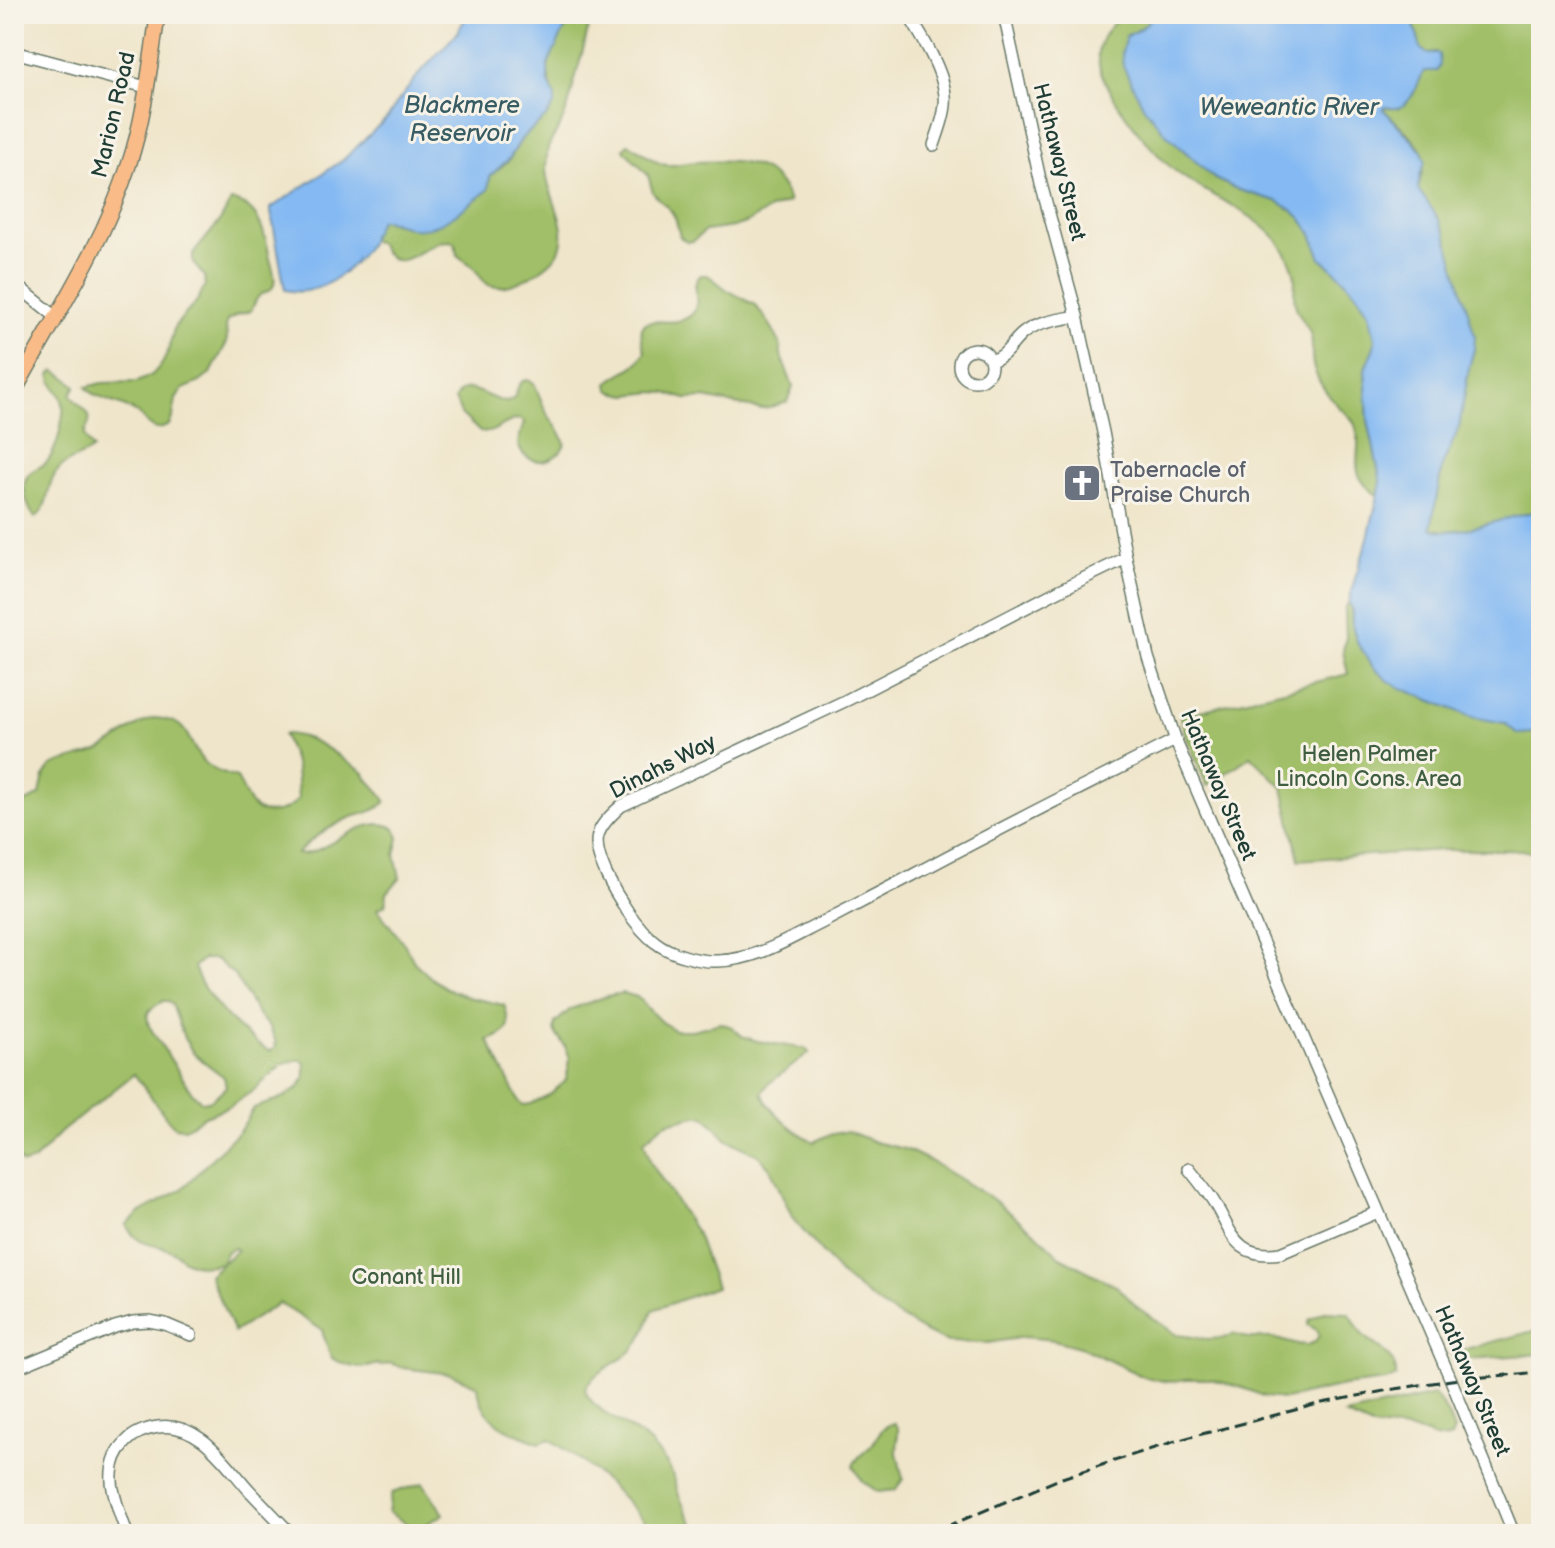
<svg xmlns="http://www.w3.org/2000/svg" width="1555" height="1548" viewBox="0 0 1555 1548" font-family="'Balsamiq Sans',sans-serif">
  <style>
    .green { fill: #a0bf67; stroke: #607e4e; stroke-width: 2; fill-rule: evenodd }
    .water { fill: #84b9f3; stroke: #527b94; stroke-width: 2 }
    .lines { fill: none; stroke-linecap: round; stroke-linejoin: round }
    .minor-casing { stroke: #687868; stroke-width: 14 }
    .major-casing { stroke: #687868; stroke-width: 17 }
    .minor { stroke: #fff; stroke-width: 11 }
    .major { stroke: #f9bc89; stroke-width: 14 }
    .rail { stroke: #1f3d34; stroke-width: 3; stroke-dasharray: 12 6; stroke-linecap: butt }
    .labels { text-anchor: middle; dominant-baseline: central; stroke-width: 6; stroke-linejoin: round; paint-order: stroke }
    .street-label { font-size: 22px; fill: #1f3d34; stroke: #f7f3e8 }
    .worship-label { font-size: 22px; fill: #5b616d; stroke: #f7f3e8; text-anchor: start }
    .park-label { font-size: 22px; fill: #3f5e41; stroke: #f7f3e8 }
    .water-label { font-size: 24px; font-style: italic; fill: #385c64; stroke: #f7f3e8 }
  </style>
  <rect width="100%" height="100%" fill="#f7f3e8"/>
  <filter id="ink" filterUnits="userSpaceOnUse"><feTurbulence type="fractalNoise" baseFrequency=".0125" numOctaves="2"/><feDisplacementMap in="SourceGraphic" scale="16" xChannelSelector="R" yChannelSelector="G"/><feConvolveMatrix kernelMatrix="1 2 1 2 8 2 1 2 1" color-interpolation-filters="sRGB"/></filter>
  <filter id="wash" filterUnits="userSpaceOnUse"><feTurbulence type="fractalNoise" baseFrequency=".006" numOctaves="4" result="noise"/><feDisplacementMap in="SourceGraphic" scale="32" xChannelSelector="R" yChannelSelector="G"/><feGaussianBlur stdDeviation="1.8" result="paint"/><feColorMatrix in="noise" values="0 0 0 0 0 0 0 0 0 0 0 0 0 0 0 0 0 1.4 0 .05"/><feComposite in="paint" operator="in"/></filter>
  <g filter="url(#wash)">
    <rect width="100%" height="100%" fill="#efe5ca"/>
    <g class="green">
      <path d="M572,14H591C586,44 576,73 569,103C566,113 562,123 557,131C554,136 550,142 548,148C547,151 547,161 546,165C544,192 573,226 558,253C548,270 508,293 489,285C481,281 478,272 473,267C465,258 454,259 456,245L453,241C448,241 444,241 440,242C415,249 397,279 379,243L370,240L375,228L380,220H386L390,222L415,229L449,218L488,190L490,176L509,160L522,138L546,117L555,97C537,56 558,50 572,14Z"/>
      <path d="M1124,14H1153C1147,26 1137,31 1126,36L1167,135L1215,179L1239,190L1277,201L1292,210L1301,218L1312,234L1321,258L1343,278L1357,294L1369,313L1375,338L1374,347L1365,369L1368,420L1381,483L1380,493L1377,495C1342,471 1366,454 1355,425C1353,417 1344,412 1339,407C1329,397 1320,385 1315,372C1309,356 1314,348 1311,336C1308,324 1297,316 1295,303C1293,296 1295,287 1295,279C1294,265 1286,252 1278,241C1250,208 1205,196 1173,169C1149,149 1095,84 1098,53C1100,36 1111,24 1124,14Z"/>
      <path d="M1411,14H1541V511L1466,529L1444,531L1431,528L1442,466L1459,428L1469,368L1474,349L1438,218L1418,189C1420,177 1427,163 1422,151C1418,140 1392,119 1383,109L1412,96L1423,73L1426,71H1433L1436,53L1428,54L1421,49Z"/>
      <path d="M628,144C641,149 652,163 666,165C676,166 687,162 697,162C735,161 775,158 789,202L770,209L748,222L733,227L705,231L693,241L687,242L680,237L676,220L672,212L653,193L648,175L625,151L624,148Z"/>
      <path d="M231,201C259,204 266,236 270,259C272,266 276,277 274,284C272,292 266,291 260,295C255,299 254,306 251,311L237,315L227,321L226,325L227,342L211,373L200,382L183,389L176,399L173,416L169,425C165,427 161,429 157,429C148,428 144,418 137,413C121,402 99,402 86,387L102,383L137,382L152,375L162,364L167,354L175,326L197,301L205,286L204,276L193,263V254L220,221Z"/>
      <path d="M701,275H707L712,278L727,290L755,305L769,323L780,343L781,355L793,387L787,402L769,408L760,409L704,398L686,399L666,393L654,392L627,395L613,392L609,389L608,383C623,369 636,371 645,351C629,301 670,334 691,315C705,303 687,286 701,275Z"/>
      <path d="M55,371L63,375L76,386L71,394C75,404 86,407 89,416C92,425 83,429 85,437C87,442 90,445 93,449C83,457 69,459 60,468C44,483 52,506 35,518C27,507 18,482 31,472C36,468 42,467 47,462C57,450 61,429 63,414C66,393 51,389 50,374Z"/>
      <path d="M527,380L534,383L546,412L560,432L565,443C559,463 528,469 519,447C516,439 523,430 524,422L520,419C504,420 495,435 480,432L461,414L455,399C465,376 489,401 507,402L514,398L519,385L523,381Z"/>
      <path d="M1349,602C1352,610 1351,615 1352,623C1354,637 1365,655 1373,667L1385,665L1424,698L1459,711L1541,648V854L1522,850H1441L1299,860L1283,788L1251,756L1207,786L1186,736L1180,716L1348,674L1343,651L1346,637L1345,607Z"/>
      <path d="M155,718C192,721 184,738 203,761C212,771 225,774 237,778C248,798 250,817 277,812C286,810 292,807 298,799L296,766L283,734C308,734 328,748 347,762C353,766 358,768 363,772C369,784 380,790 386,801C378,813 358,813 345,820C327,829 311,838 297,854C328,856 362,811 395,828L399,838L395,854L400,878L387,893L385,905L377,909L405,945L414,962L431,978L446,988L468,997L504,1005C512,1027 509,1034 488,1040L519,1102L524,1105L531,1104L551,1094L566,1080L570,1059L565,1046L555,1033L554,1028L555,1023L571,1009L607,996L623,993L637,997L659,1020L674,1030H692L721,1023L732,1027L742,1036L757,1041L806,1049L809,1053L807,1055L768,1084L762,1093C772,1115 794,1131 814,1142L828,1135L848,1131L875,1142L908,1150L930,1161L994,1200L1037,1234L1060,1257L1118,1287L1137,1307L1177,1335L1209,1339L1224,1338L1233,1334L1248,1338H1273L1294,1344L1307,1345L1315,1342L1319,1335L1317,1330L1308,1325L1309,1320L1324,1312L1348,1313C1355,1319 1356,1327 1362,1334C1374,1347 1398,1355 1396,1377L1386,1381L1343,1386L1285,1399L1266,1397L1243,1388L1210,1379H1186L1169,1382L1144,1377L1083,1348L1054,1340L1024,1337L988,1343L948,1342L927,1333L880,1305L843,1277L793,1219L770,1168L758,1155L726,1139L708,1119L704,1116H695L667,1123L660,1127L644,1141L651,1163L697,1234L716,1287L653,1310C648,1325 641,1343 629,1353C619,1362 589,1375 586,1388C582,1406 639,1431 650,1443C656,1450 664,1459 669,1467C673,1474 675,1483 677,1490C683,1506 690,1521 700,1534H654C628,1498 588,1463 549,1439L540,1443C511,1433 481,1422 478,1387L476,1385L451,1374L403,1368L391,1363L380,1366L378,1364C358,1371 350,1367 331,1358L322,1330L279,1303L234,1332L209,1275L237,1250L234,1248L227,1251L221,1263C209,1267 196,1266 184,1260C180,1257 178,1254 174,1252C152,1241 141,1250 126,1225L141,1212L182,1189L241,1129L254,1108L285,1097L298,1088L305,1078V1063L300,1060L284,1063L254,1090L230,1106L205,1116L185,1128L175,1127L169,1121L134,1074L61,1132L34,1161L23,1164L14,1155V841L17,831L15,814L22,804L40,795C42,785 43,772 52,766C59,761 88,756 100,750C120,740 133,724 155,718ZM204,959H216L234,975L258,1015L270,1028L276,1042L273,1050L269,1051C243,1036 201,995 194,966ZM163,1001H168L172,1004L184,1038L194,1054L224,1077L226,1087L211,1100L203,1102L193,1094L149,1026C144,1010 151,1009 163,1001Z"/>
      <polygon points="1541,1329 1541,1354 1454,1360 1451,1353"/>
      <path d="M1433,1395C1444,1403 1449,1418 1454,1430L1451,1438L1444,1439L1435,1438L1412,1430L1372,1427L1345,1415Z"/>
      <path d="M894,1423L898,1428L897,1453L903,1479L895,1490L878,1492L861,1480L853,1466C857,1456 864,1453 871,1446C879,1436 880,1426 894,1423Z"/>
      <polygon points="423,1483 444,1514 416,1530 388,1512 392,1493"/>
    </g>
    <g class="water">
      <path d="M468,14H572L548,64V80L555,97V104L546,117L522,138L509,159L490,176L488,190C471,203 439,231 417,229C404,228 392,219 380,220C375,227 373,235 369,243C352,271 320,298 285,290L271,212V208L343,160L389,116L396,104L419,74L457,33Z"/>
      <path d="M1153,14H1411L1421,49L1428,54H1439L1440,65L1437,71H1426L1423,73C1415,90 1408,114 1386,107L1383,109L1422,151L1425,162L1420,175L1418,189L1438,218L1446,234L1475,336L1474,349L1469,368L1459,428L1442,466L1431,528C1456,540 1512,513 1541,511V725L1533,733L1518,734L1504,723L1472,717L1401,688L1387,680L1373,667L1358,644L1352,625V610L1349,602L1352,588L1368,538L1381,483L1368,420L1365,369L1374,347L1375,338L1369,313L1357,294L1343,278L1321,258L1312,234L1301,218L1292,210L1277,201L1239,190L1215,179L1167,135L1143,106L1123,66L1122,52L1126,36C1137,31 1147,26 1153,14Z"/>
    </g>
  </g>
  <g filter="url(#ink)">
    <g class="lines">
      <defs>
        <g id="minor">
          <path d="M908,14C921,35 943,70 945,95C947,110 939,130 934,145"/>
          <polyline points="1004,14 1041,184 1077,316 1103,432 1126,558 1148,657 1177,744 1451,1380 1514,1534"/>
          <polyline points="14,52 146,87"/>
          <polyline points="14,283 55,316"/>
          <circle cx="975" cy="365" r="16"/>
          <path d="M991,361C1008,355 1009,346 1021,335C1035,322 1058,320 1077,316"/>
          <path d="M1126,558L1060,590L847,700L621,806C594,830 591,840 606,874C616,895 636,928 655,942C670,954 699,962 718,961C757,960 791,938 825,921C854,906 882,891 911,876C998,829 1087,785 1175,740"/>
          <path d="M1189,1169C1197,1179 1205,1189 1212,1199C1232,1230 1233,1260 1281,1253L1378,1212"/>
          <polyline points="14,1369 115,1327 133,1322 149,1321 165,1324 191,1335"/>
          <path d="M127,1534C117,1504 99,1469 126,1442C134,1433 145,1429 158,1427C199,1421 225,1463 249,1490C263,1505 277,1519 291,1534"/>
        </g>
        <path id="major" d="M14,392C55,317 103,245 129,164C145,116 150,64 158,14"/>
      </defs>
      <use href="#minor" class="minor-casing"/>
      <use href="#major" class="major-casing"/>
      <use href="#minor" class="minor"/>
      <use href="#major" class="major"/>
      <polyline class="rail" points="929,1534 1062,1478 1179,1440 1322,1403 1389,1390 1451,1380 1541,1372"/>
    </g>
  </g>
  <defs>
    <symbol id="church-square" viewBox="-11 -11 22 22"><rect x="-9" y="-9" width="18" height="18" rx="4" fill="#6b7280" stroke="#f7f3e8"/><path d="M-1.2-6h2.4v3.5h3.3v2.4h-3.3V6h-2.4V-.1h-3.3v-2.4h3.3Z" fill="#fff"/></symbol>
  </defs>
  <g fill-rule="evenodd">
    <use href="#church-square" x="1060" y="461" width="44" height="44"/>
  </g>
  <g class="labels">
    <g class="street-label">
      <text transform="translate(114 115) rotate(-77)">Marion Road</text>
      <text transform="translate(1059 162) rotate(76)">Hathaway Street</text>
      <text transform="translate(663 767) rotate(-27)">Dinahs Way</text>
      <text transform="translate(1218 785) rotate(67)">Hathaway Street</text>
      <text transform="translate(1472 1381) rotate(67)">Hathaway Street</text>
    </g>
    <g class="worship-label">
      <text x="1110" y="470">Tabernacle of<tspan x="1110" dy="25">Praise Church</tspan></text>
    </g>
    <g class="park-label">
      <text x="1369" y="754">Helen Palmer<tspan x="1369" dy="25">Lincoln Cons. Area</tspan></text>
      <text x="406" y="1277">Conant Hill</text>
    </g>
    <g class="water-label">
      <text x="462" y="105">Blackmere<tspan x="462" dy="28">Reservoir</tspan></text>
      <text x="1289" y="107">Weweantic River</text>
    </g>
  </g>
  <rect width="1555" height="1548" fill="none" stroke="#f7f3e8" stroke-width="48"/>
</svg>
